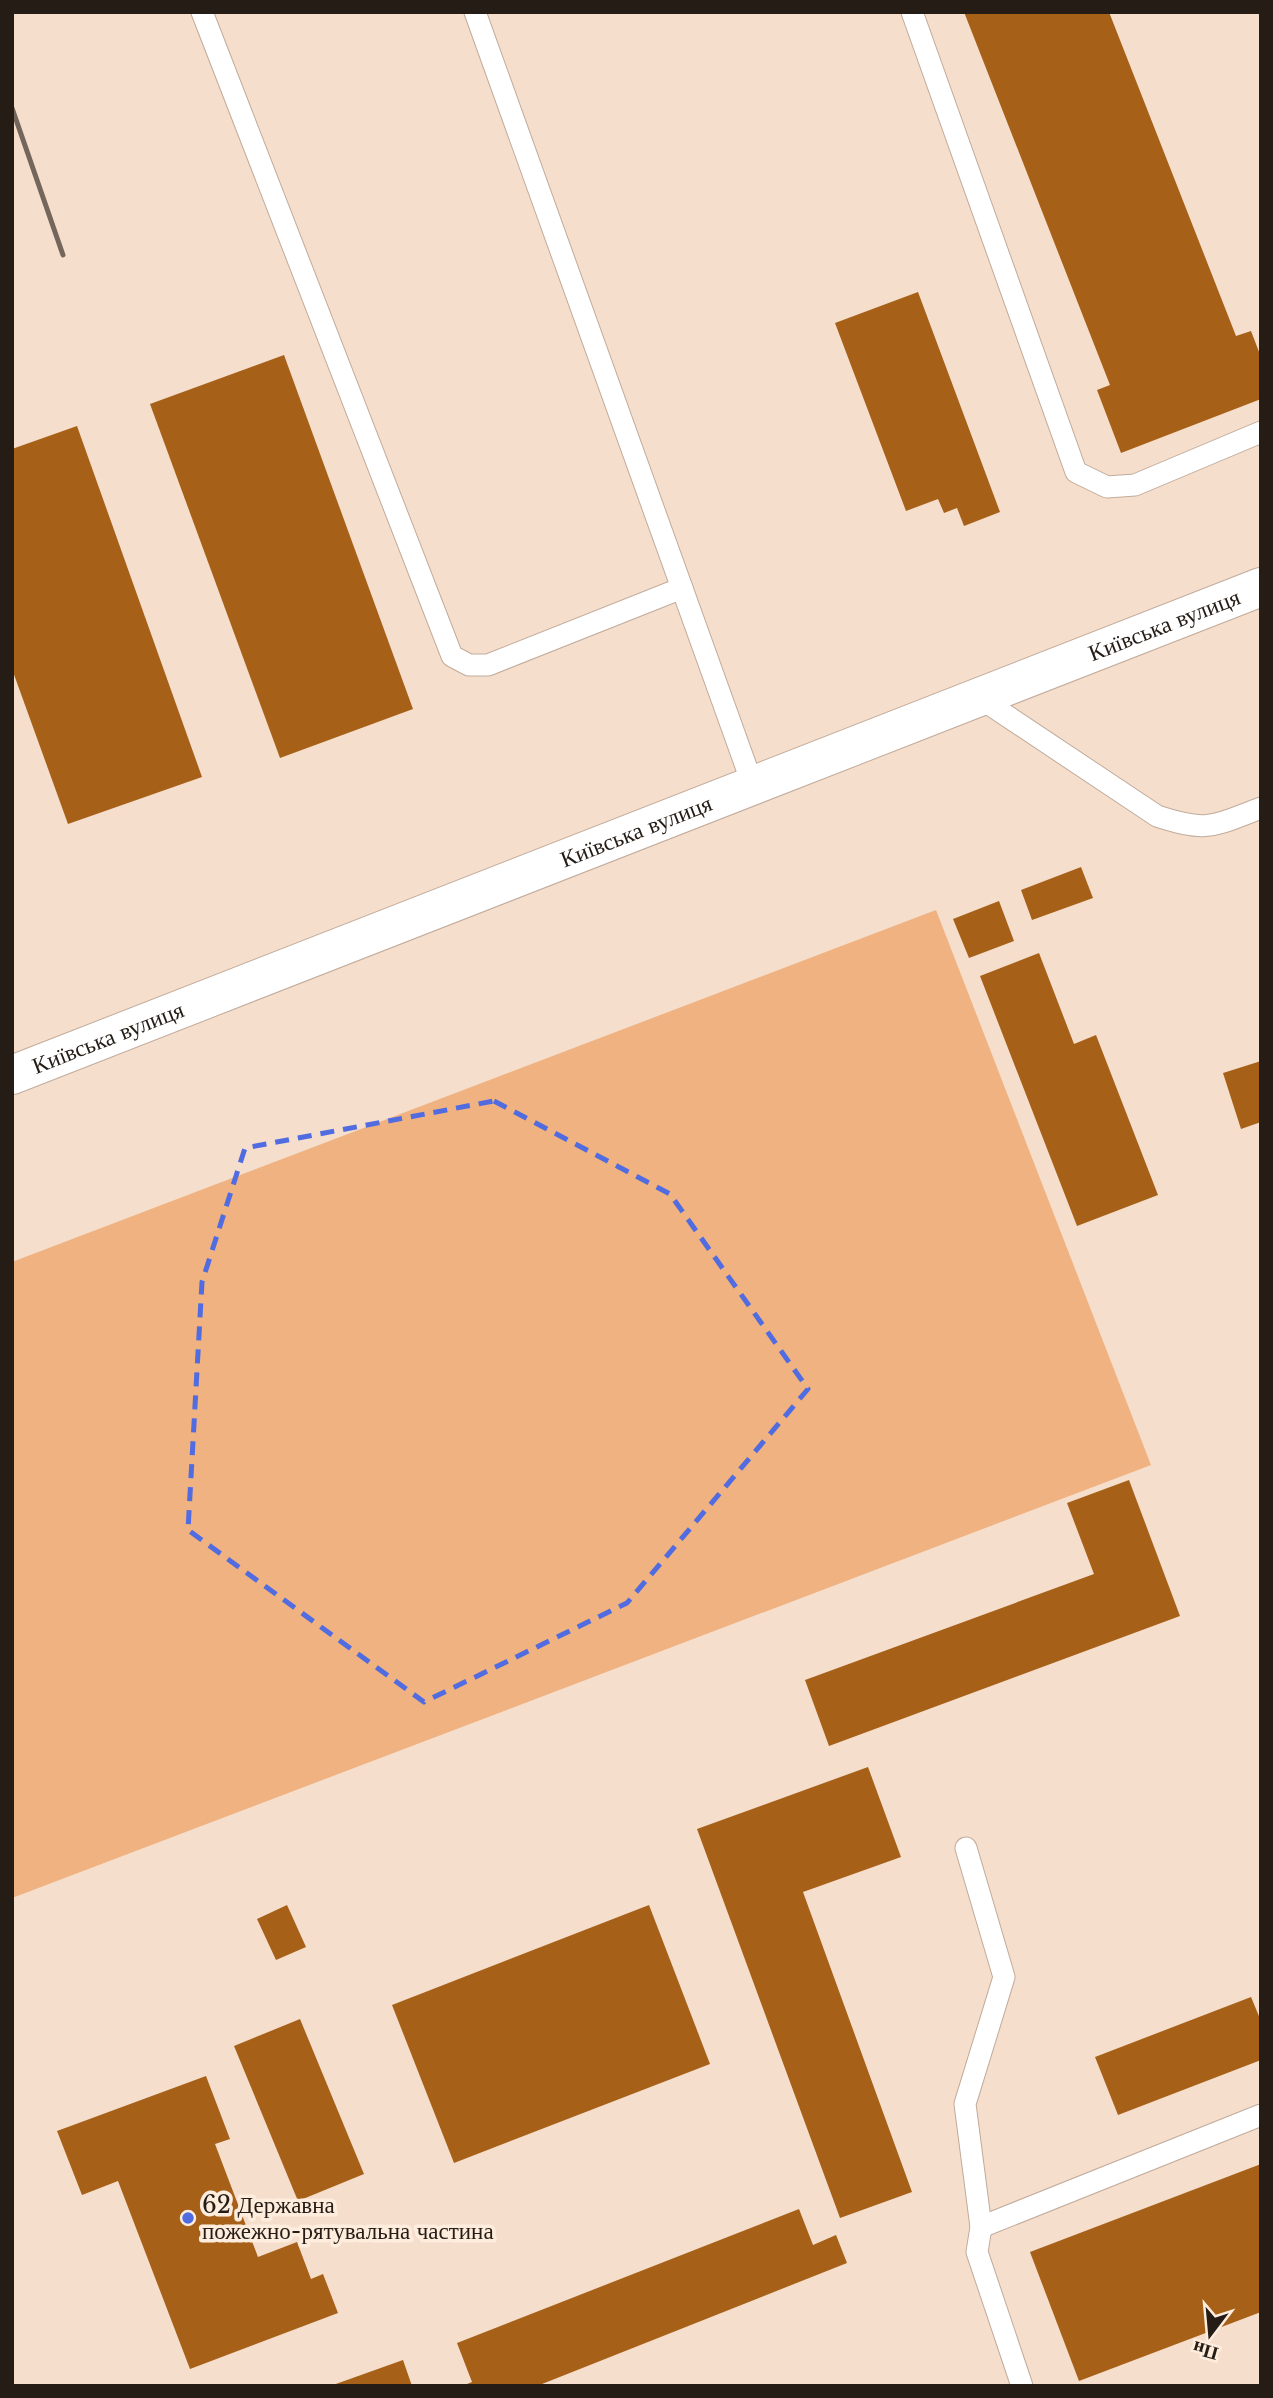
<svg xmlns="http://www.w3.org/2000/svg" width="1273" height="2398" viewBox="0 0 1273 2398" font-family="'Libre Baskerville',serif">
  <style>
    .green { fill: #efb280 }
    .building { fill: #a76018 }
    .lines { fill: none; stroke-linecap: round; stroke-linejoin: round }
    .service-casing { stroke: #c1ab9b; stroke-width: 23 }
    .secondary-casing { stroke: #c1ab9b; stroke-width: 40 }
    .service { stroke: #fff; stroke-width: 21 }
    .secondary { stroke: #fff; stroke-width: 38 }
    .rail { stroke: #74665b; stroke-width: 5 }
    .marked { fill: none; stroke: #506ce0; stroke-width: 5; stroke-dasharray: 14 9; stroke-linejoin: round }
    .poi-dot { fill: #506ce0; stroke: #feecdd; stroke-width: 2.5 }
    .labels { text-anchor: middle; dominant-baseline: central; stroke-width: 7; stroke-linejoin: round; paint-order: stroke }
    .street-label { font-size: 23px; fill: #241c15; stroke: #feecdd }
    .poi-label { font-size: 23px; fill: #241c15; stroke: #feecdd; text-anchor: start }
  </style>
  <rect width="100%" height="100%" fill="#f5decc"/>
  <polygon class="green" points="936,910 1151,1465 12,1898 12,1262"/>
  <g class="building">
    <polygon points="964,12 1109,12 1236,336 1251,331 1261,357 1261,399 1121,453 1097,390 1110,385"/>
    <polygon points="918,292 1000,512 964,526 957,508 944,513 938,499 906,511 835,323"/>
    <polygon points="284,355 413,709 280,758 150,404"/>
    <polygon points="77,426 202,777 68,824 12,669 12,449"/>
    <polygon points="1081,867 1093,898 1032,920 1021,890"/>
    <polygon points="999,901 1014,941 969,958 953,919"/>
    <polygon points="1039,953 1074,1044 1096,1035 1158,1195 1077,1226 980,976"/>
    <polygon points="1261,1061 1261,1122 1241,1129 1223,1073"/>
    <polygon points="1129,1480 1180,1616 829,1746 805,1680 1094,1574 1067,1503"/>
    <polygon points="868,1767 901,1857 803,1892 912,2192 840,2218 697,1829"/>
    <polygon points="287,1905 306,1947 276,1960 257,1919"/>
    <polygon points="649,1905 710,2064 454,2163 392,2005"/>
    <polygon points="1251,1997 1261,2021 1261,2060 1118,2115 1095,2057"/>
    <polygon points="300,2019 364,2174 298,2201 234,2046"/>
    <polygon points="206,2076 230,2139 215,2144 258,2257 297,2242 311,2279 323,2274 338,2313 190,2369 118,2181 82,2195 57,2131"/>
    <polygon points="1261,2164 1261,2312 1079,2381 1030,2252"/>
    <polygon points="799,2209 813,2245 836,2235 847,2263 537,2386 462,2386 472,2382 457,2343"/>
    <polygon points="403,2360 412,2386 333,2386 333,2385"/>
  </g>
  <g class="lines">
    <defs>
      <g id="service">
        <polyline points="202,12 452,656 469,665 488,665 682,588"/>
        <polyline points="475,12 752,783"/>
        <polyline points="912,12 1076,472 1107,487 1135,485 1261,432"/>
        <path d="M977,696L1157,816C1208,833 1213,826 1261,808"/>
        <polyline points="966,1848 1004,1977 965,2104 981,2227 977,2252 1022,2386"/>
        <polyline points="981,2227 1261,2115"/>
      </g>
      <g id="secondary">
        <path id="s1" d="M12,1075L1261,587"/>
      </g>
    </defs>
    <use href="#service" class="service-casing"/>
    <use href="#secondary" class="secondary-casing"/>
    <use href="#service" class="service"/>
    <use href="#secondary" class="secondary"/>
    <polyline class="rail" points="12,108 63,255"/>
  </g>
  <path class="marked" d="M494,1101L670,1194L808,1389L627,1603L424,1702L188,1530L202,1282L245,1148Z"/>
  <circle class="poi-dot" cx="188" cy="2218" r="7"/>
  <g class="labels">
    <g class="street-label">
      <text stroke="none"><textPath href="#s1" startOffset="1237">Київська вулиця</textPath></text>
      <text stroke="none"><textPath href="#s1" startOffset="670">Київська вулиця</textPath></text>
      <text stroke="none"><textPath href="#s1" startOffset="103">Київська вулиця</textPath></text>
    </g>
    <g class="poi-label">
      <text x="202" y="2205">62 Державна<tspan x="202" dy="26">пожежно-рятувальна частина</tspan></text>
    </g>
  </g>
  <rect width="1273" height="2398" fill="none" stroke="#241c15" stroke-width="28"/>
  <g transform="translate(1210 2335) rotate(196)" stroke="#feecdd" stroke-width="5" paint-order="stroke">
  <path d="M0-5L12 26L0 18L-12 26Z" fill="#241c15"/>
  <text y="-10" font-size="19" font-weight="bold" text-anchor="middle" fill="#241c15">Пн</text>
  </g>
</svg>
